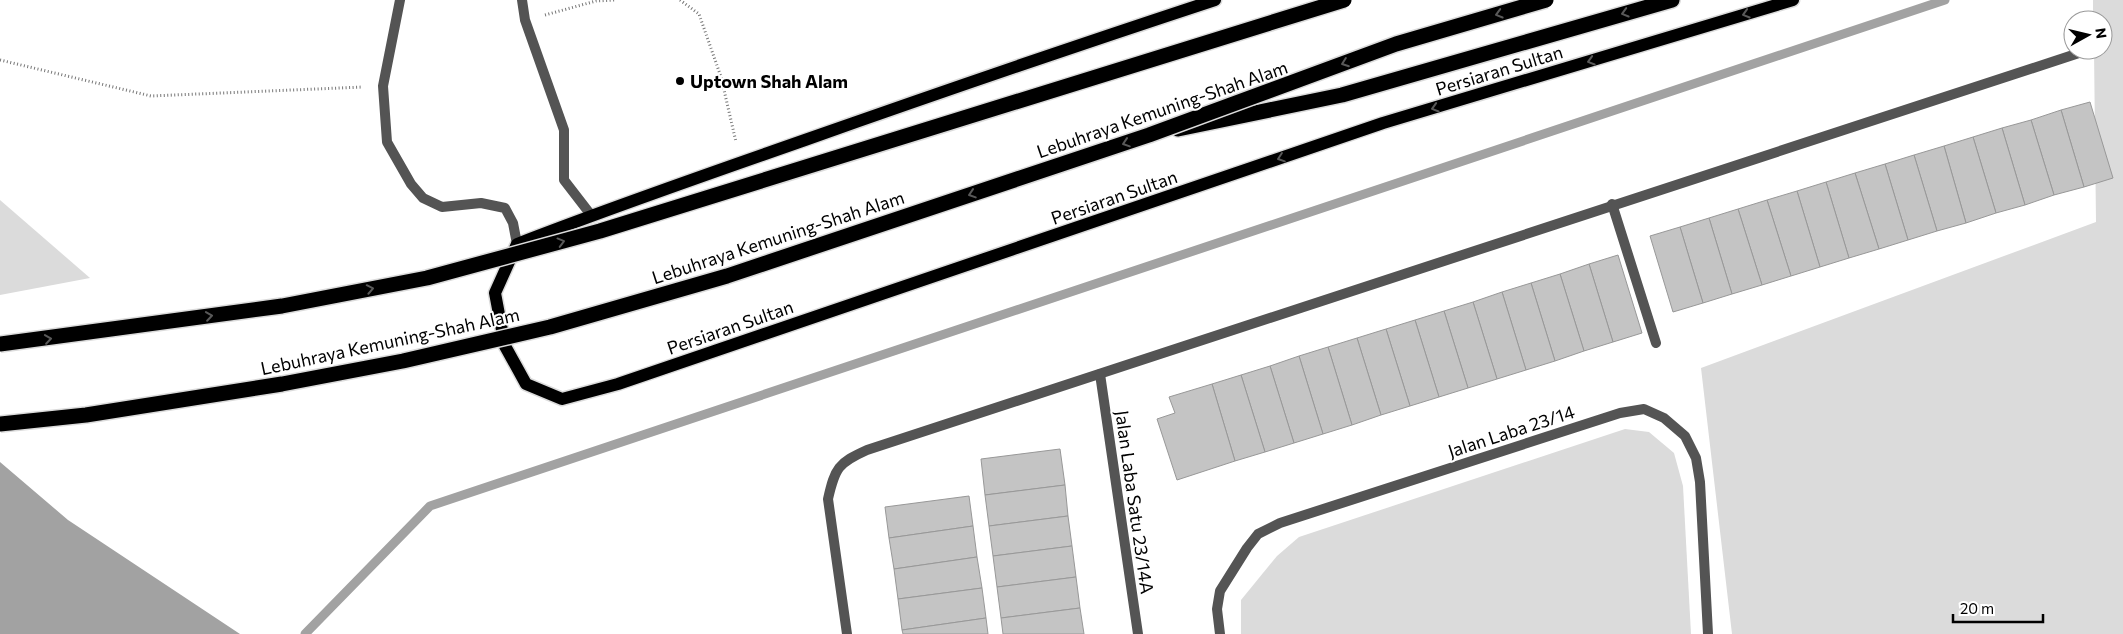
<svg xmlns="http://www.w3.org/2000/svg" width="2123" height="634" viewBox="0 0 2123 634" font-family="Commissioner,sans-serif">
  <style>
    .green { fill: #dbdbdb }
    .water { fill: #a2a2a2 }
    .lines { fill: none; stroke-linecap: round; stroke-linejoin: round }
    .stream { stroke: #a2a2a2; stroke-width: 9 }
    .building { fill: #c4c4c4; stroke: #989898 }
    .primary-casing { stroke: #dbdbdb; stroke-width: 15 }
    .motorway-casing { stroke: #dbdbdb; stroke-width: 18 }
    .path { stroke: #767676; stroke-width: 3; stroke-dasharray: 1 2.5; stroke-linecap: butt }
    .service { stroke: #545454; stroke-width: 10 }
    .minor { stroke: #545454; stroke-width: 10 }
    .primary { stroke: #000; stroke-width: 12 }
    .motorway { stroke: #000; stroke-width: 15 }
    .motorway-bridge-casing { stroke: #dbdbdb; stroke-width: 18; stroke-linecap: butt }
    .motorway-bridge { stroke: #000; stroke-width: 15 }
    .oneway { stroke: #595959 }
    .poi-dot { fill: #000; stroke: #fff; stroke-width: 2 }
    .labels { text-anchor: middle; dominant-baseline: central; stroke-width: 4; stroke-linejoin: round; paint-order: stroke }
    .street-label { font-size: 18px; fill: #000; stroke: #fff }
    .poi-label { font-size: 18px; font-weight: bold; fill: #000; stroke: #fff; text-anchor: start }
  </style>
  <rect width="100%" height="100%" fill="#fff"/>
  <g class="green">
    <polygon points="2093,0 2123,0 2123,634 1732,634 1701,368 2096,222 2094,50 2103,50 2103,20 2093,20"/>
    <polygon points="0,200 90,278 0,295"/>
    <polygon points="1625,429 1649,432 1674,453 1683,486 1691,634 1241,634 1241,600 1277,556 1299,537"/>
  </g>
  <polygon class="water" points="0,462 68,520 240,634 0,634"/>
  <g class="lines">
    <polyline class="stream" points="305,634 430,506 1945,0"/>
  </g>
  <g class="building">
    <polygon points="2090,102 2113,178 2084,187 2061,110"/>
    <polygon points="2061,110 2084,187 2054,195 2031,120"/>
    <polygon points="2031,120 2054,195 2025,205 2002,128"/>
    <polygon points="2002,128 2025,205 1996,213 1973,137"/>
    <polygon points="1973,137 1996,213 1966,223 1944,146"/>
    <polygon points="1944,146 1966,223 1937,231 1914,155"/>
    <polygon points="1914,155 1937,231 1908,240 1885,164"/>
    <polygon points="1885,164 1908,240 1879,249 1855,173"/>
    <polygon points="1855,173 1879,249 1849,258 1826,182"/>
    <polygon points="1826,182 1849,258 1820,267 1797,191"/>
    <polygon points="1797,191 1820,267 1791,276 1767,200"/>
    <polygon points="1767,200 1791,276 1762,285 1738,209"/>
    <polygon points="1738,209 1762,285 1732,294 1709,218"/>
    <polygon points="1709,218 1732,294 1703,303 1680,227"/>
    <polygon points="1680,227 1703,303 1673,312 1650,236"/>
    <polygon points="1618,255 1642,333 1613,342 1589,264"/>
    <polygon points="1589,264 1613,342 1584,351 1560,274"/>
    <polygon points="1560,274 1584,351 1555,361 1531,283"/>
    <polygon points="1531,283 1555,361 1526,370 1502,292"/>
    <polygon points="1502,292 1526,370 1497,379 1473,302"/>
    <polygon points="1473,302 1497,379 1468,388 1444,311"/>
    <polygon points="1444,311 1468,388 1439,397 1415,320"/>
    <polygon points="1415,320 1439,397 1410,406 1386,329"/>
    <polygon points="1386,329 1410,406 1381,415 1357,338"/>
    <polygon points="1357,338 1381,415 1352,425 1328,347"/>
    <polygon points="1328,347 1352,425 1323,434 1299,356"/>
    <polygon points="1299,356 1323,434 1294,443 1270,366"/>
    <polygon points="1270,366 1294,443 1265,452 1241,375"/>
    <polygon points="1241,375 1265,452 1235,461 1212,384"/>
    <polygon points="1212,384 1235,461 1177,480 1157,419 1175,413 1169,397"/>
    <polygon points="1060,449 1065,485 985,495 981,459"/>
    <polygon points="1065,485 1068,516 989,526 985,495"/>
    <polygon points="969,496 973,526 889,538 885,507"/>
    <polygon points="1068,516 1072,546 993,556 989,526"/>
    <polygon points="973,526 977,557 894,569 889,538"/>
    <polygon points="1072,546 1076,577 997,587 993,556"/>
    <polygon points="977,557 982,588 898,599 894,569"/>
    <polygon points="1076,577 1080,608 1001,618 997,587"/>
    <polygon points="982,588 986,618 902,630 898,599"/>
    <polygon points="1080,608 1084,634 1003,634 1001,618"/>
    <polygon points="986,618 988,634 903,634 902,630"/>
  </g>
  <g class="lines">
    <defs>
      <path id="primary" d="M1215,0C1078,45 941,92 805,140C708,174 612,207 517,244L495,293L505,346L526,384L562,399L618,384L1383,123L1793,0"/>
      <polyline id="motorway" points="1178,129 1342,95 1672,0"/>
    </defs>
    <use href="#primary" class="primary-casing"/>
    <use href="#motorway" class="motorway-casing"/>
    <g class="path">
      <polyline points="680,0 699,14 721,77 736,142"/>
      <polyline points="545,15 596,1 615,0"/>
      <polyline points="0,60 151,96 363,87"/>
    </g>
    <g class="service">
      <polyline points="400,0 383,86 387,142 411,184 423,198 442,207 481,203 505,208 513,223 517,244"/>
      <polyline points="522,0 525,20 564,130 564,180 591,215"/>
    </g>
    <g class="minor">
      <polyline points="1612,204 1656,343"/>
      <polyline points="1100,374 1138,634"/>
      <path d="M847,634L828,499C835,468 838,463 867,450L2079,53"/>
      <polyline points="1220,634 1217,609 1220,591 1247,548 1258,534 1280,523 1620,413 1644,409 1664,418 1685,436 1696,458 1700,482 1708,634"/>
    </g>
    <use href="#primary" class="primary"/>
    <use href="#motorway" class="motorway"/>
    <defs>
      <g id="motorway-bridge">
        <polyline points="0,344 282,306 427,278 600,231 1344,0"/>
        <polyline points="0,424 86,415 282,384 403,361 550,327 727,276 1149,135 1396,44 1546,0"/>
      </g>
    </defs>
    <use href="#motorway-bridge" class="motorway-bridge-casing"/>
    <use href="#motorway-bridge" class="motorway-bridge"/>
  </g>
  <defs><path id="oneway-chevron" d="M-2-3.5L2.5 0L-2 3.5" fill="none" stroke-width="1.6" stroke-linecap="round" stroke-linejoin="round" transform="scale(1.25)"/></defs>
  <g class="oneway">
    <use href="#oneway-chevron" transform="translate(1625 13) rotate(164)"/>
    <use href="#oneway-chevron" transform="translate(1499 14) rotate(164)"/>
    <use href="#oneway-chevron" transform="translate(1746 14) rotate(163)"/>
    <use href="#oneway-chevron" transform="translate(1591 61) rotate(163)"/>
    <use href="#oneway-chevron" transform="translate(1345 63) rotate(160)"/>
    <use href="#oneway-chevron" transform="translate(1435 108) rotate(163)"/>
    <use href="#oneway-chevron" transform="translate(1126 143) rotate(162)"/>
    <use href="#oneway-chevron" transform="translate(1281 158) rotate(161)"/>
    <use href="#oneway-chevron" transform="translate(972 194) rotate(162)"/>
    <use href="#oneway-chevron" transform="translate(561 242) rotate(-15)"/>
    <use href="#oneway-chevron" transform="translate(370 289) rotate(-11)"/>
    <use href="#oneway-chevron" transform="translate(209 316) rotate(-8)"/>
    <use href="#oneway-chevron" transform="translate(48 339) rotate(-8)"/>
  </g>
  <circle class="poi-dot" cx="680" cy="81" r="5"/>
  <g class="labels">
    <g class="street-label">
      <text transform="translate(1499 70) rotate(-17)">Persiaran Sultan</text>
      <text transform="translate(1162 109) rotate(-19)">Lebuhraya Kemuning-Shah Alam</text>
      <text transform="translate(1114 197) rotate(-19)">Persiaran Sultan</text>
      <text transform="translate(778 237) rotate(-18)">Lebuhraya Kemuning-Shah Alam</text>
      <text transform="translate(730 327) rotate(-19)">Persiaran Sultan</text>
      <text transform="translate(390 341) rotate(-12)">Lebuhraya Kemuning-Shah Alam</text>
      <text transform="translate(1511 431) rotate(-18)">Jalan Laba 23/14</text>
      <text transform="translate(1135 502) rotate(82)">Jalan Laba Satu 23/14A</text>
    </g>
    <g class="poi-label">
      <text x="690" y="81">Uptown Shah Alam</text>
    </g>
  </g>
  <g transform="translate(2088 35) rotate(82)"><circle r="24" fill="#ffffff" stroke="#999999"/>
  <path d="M0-4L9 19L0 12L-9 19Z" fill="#000000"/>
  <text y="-8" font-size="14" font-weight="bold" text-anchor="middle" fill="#000000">N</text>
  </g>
  <path d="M1953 614v8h90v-8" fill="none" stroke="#000000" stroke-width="2.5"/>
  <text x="1960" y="614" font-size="15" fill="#000000" stroke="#ffffff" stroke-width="4" paint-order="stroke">20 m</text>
</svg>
